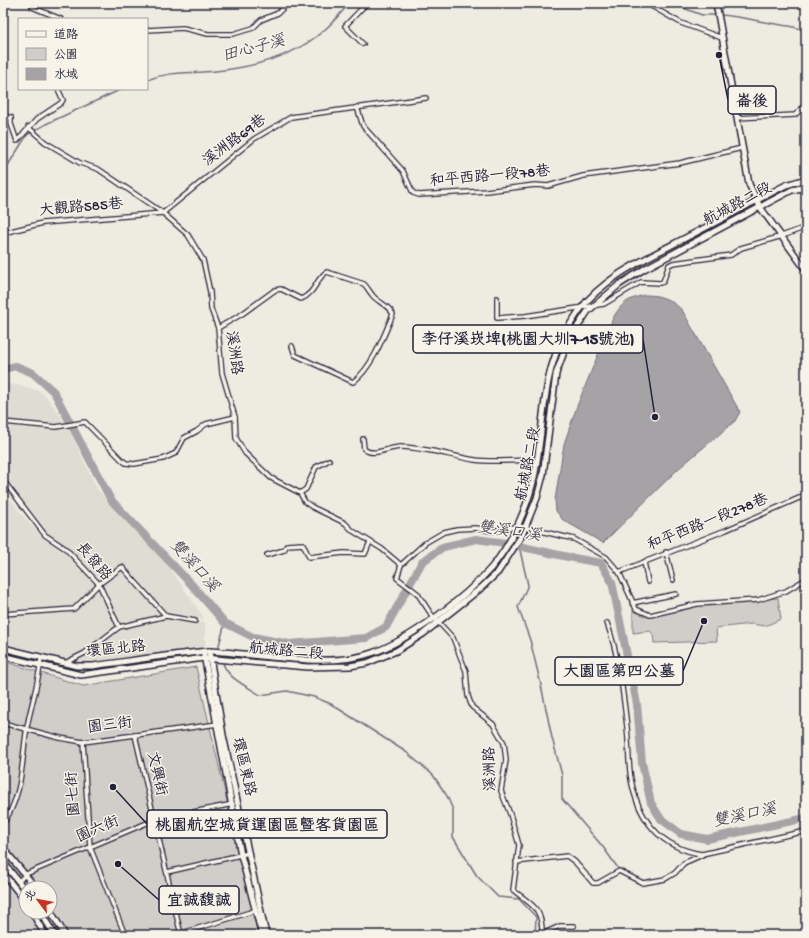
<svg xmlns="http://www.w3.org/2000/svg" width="809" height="938" viewBox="0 0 809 938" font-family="'Gochi Hand','LXGW WenKai TC',sans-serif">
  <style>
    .built { fill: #dfdcd4 }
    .green { fill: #d1cdc9; stroke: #7a7882; fill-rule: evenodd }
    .water { fill: #a6a3a6; stroke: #716f7b }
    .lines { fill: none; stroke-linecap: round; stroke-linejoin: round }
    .stream { stroke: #716f7b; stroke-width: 1.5 }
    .river { stroke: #a6a3a6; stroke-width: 8 }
    .street-casing { stroke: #22223b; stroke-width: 6 }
    .secondary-casing { stroke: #22223b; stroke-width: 8 }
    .street { stroke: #f7f3e8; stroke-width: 3.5 }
    .secondary { stroke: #f7f3e8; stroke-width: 5 }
    .labels { text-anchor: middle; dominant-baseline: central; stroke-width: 3; stroke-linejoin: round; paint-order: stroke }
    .street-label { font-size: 15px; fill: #22223b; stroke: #f7f3e8 }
    .water-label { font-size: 16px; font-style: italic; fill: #504f60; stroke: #f7f3e8 }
    .leader { fill: none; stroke: #22223b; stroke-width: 1.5 }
    .callout-dot { fill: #22223b; stroke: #f7f3e8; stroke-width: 1.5 }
    .callout { fill: #f7f3e8; stroke: #22223b; stroke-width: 1.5 }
    .callout-label { font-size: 16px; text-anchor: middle; font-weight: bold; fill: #22223b }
  </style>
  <rect width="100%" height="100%" fill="#eeebe1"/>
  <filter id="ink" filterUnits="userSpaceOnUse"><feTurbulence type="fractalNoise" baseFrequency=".025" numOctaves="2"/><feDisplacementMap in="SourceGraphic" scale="8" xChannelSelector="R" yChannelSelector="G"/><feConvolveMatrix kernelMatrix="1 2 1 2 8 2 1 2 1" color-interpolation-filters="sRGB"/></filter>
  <g filter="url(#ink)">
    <g class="built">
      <polygon points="3,384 20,385 39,391 46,396 66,424 57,425 3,419"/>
      <polygon points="3,424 55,430 69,429 97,489 167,564 204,618 202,620 166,614 122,565 100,582 67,547 46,532 3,476"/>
      <polygon points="3,487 18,510 43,538 66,554 98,584 73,607 3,612"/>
      <polygon points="122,569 164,615 119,626 100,585"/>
      <polygon points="99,586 118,626 85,653 65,662 3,645 3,615 74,610"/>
      <polygon points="166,617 205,623 205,648 94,664 69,662 85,654 101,643 109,633 119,628"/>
    </g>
    <g class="green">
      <polygon points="778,598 781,619 765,626 751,624 716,628 717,641 654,643 653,634 650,631 633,633 633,609 651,617 697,605"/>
      <path d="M3,661L83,686L196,667L258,935H3ZM26,888H50V912H26Z"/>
    </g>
    <path class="water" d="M645,295C661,295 670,299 682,310L740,412L735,421L678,469L603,543L563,520L556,511L555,500L564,444L577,406L613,318C622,303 627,299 645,295Z"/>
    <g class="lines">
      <g class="stream">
        <polyline points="670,3 702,15 716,15"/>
        <path d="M720,15C737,16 753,20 770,23C783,26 794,25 806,31"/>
        <path d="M147,80C174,70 190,74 216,71C253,67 294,57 323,31C333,23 341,12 350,3"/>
        <polyline points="3,173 27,135 48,123 122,89"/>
        <polyline points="519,546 528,585 518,607 530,640 541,685 552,738 562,775 562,799 603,847 620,871"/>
        <polyline points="220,650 219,645 225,623"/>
        <path d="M223,662C226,678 247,686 260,695L287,691L314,697L331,704L406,752L433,775L447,796L453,810V837L477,876L498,897L519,899L536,917L535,935"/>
        <polyline points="679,870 687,864 705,856"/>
        <polyline points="633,880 642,885 668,880 673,876"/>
      </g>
      <polyline class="river" points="3,369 16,366 33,373 54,392 111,500 191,584 225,623 253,637 289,644 366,638 386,627 422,562 443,547 476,539 505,543 568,557 601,563 612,582 622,631 637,704 642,763 651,803 661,819 681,834 707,839 806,818"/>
      <defs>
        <g id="street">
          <polyline points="32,3 32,7 61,19"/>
          <polyline points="646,3 681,23 722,38"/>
          <polyline points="784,3 806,4"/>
          <polyline points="147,30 183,28 208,34 233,34 253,28 261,20 278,13 288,3"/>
          <polyline points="363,44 345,26 367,3"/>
          <polyline points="357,107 363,126 403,171 413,193 419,195 486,191 535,185 548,186 583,176 680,163 742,148"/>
          <polyline points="3,118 11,117 11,124 17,141 37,119 61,103 63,100 58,89"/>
          <polyline points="737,118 795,115 806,104"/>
          <polyline points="28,127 45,142 80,163 98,169 163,213 188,235 203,260 210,292 211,309 218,328 222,373 235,417 236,438 245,453 271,478 300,493 305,502 312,507 345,523 353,531 382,549 401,565"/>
          <polyline points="3,233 43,223 163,213 254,139 291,117 426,98"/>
          <polyline points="497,298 497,318 525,316 604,304 641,282 660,283 663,282 669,265 673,263 731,255 741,248 782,236 806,227"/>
          <path d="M218,328L242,314L275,290L281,289L301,299C316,293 317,276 327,272L364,284C368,288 370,293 374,297C380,303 389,306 393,314C384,336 372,368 353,382L295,355L292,346"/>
          <polyline points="3,422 56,427 85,422 122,460 126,463 134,464 163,459 176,453 184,438 197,431 206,424 235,417"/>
          <path d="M363,439L364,449C374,458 390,446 402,447C427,448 451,456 475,460C495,463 517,459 537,461"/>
          <polyline points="3,480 45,535 66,549 99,584 119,627"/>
          <polyline points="300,493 306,489 316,467 329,460"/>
          <polyline points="666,552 673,580"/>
          <polyline points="267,555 284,550 287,545 303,544 309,557 344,553 365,554 370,542"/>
          <polyline points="644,562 648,582"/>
          <polyline points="619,572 726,530 806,495"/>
          <polyline points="632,603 676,594"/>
          <polyline points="3,614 74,609 99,584 122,567 166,616"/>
          <path d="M607,623C619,656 623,692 627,727C629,744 628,762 631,779C638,819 660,848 702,854L806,831"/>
          <polyline points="65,663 85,653 119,627 166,616 195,621"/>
          <polyline points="3,723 60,738 83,742 218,724"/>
          <polyline points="135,735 181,935"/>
          <polyline points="83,742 90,847 125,935"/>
          <path d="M3,824C24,793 21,763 27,727C31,705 39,682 41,658"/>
          <polyline points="516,862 567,856 575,862 593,883 598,883 619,871 643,883 665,879 675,873 684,863 702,855"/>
          <polyline points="167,872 249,853"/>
          <polyline points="19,881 26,874 154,820 233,804"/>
          <polyline points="542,934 560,926 574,926"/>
          <polyline points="176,935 257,910"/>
          <path d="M542,935C543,907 531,905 513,890L519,845L510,814L501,791L506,760L504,743L493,724L472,707L468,696L466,671L453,638L431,614L417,593L397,578L401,565L425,543L444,532L457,529L476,528L492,531L519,526L574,539L606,557L619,572L636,609L650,615L697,604L758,600L786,591L806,579"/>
        </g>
        <g id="secondary">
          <polyline points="716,3 749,184 760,207 806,270"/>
          <path d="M3,648L77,666H93C123,662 152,657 182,654C192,653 202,651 211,651C258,654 328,669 372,653C410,640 465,598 491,568C512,544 529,504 535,473C547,411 539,366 579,311C606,274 654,255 693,234C724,218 755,201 786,185L806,179"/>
          <polyline points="209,651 223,735 266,935"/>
          <polyline points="204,655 241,855 262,935"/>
          <polyline points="3,656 81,675 204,658 308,667 350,666 367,663 396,651 423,634 481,588 498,572 522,535 537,498 543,475 556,374 564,352 574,332 588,311 620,284 644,269 792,190 806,187"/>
          <polyline points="3,848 36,888"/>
          <polyline points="3,862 26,891"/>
          <polyline points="3,873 26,902"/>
          <polyline points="50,910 65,935"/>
          <polyline points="32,912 45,935"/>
          <polyline points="40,912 55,935"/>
        </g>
      </defs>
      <use href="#street" class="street-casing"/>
      <use href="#secondary" class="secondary-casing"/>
      <use href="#street" class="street"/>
      <use href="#secondary" class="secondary"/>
    </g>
  </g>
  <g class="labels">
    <g class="street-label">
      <text transform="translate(235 141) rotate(-37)">溪洲路69巷</text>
      <text transform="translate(490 177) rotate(-5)">和平西路一段78巷</text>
      <text transform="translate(738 205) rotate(-28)">航城路二段</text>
      <text transform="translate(81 208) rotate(-5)">大觀路585巷</text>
      <text transform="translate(233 353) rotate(82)">溪洲路</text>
      <text transform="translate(529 464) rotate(-79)">航城路二段</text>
      <text transform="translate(708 523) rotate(-22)">和平西路一段278巷</text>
      <text transform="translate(93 562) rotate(49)">長發路</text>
      <text transform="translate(116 650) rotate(-6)">環區北路</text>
      <text transform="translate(286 652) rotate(5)">航城路二段</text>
      <text transform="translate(110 726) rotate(-7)">園三街</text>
      <text transform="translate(243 767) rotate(77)">環區東路</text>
      <text transform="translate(491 769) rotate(-91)">溪洲路</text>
      <text transform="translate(156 774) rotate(77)">文興街</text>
      <text transform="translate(74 794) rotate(-94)">園七街</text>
      <text transform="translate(98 830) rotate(-23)">園六街</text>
    </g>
    <g class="water-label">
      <text transform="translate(254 50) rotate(-15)">田心子溪</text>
      <text transform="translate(509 533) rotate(8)">雙溪口溪</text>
      <text transform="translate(193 567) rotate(48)">雙溪口溪</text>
      <text transform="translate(745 817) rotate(-12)">雙溪口溪</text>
    </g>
  </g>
  <path class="leader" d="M719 55L728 100M655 417L643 339M704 621L683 671M113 787L147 824M118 864L159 900"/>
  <g class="callout-dot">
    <circle cx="719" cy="55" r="4"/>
    <circle cx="655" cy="417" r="4"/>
    <circle cx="704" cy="621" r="4"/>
    <circle cx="113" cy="787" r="4"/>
    <circle cx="118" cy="864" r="4"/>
  </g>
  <g class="callout">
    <rect x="728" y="86" width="48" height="28" rx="4"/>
    <rect x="413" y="325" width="230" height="28" rx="4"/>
    <rect x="555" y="657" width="128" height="28" rx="4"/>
    <rect x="147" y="810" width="240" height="28" rx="4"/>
    <rect x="159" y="886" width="80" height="28" rx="4"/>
  </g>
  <g class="callout-label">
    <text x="752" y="106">崙後</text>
    <text x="528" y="344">李仔溪崁埤(桃園大圳7-15號池)</text>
    <text x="619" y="676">大園區第四公墓</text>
    <text x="267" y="830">桃園航空城貨運園區暨客貨園區</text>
    <text x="199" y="905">宜誠馥誠</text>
  </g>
  <rect width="809" height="938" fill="none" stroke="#f7f3e8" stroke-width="16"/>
  <rect x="8" y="8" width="793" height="922" fill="none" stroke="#22223b" stroke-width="1.5" filter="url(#ink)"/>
  <rect x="18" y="18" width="130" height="72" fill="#f7f3e8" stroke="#a29fa3"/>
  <rect x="26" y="31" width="20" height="6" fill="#f7f3e8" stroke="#a29fa3"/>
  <text x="54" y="38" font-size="12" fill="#22223b">道路</text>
  <rect x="26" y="48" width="20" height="12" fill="#d1cdc9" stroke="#a29fa3"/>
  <text x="54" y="58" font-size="12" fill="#22223b">公園</text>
  <rect x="26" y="68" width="20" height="12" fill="#a6a3a6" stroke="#a29fa3"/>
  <text x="54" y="78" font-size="12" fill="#22223b">水域</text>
  <g transform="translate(38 900) rotate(302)"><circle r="19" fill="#f7f3e8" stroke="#a29fa3"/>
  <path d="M0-3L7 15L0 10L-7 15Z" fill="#c8321e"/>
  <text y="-6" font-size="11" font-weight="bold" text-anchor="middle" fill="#22223b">北</text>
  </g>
</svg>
